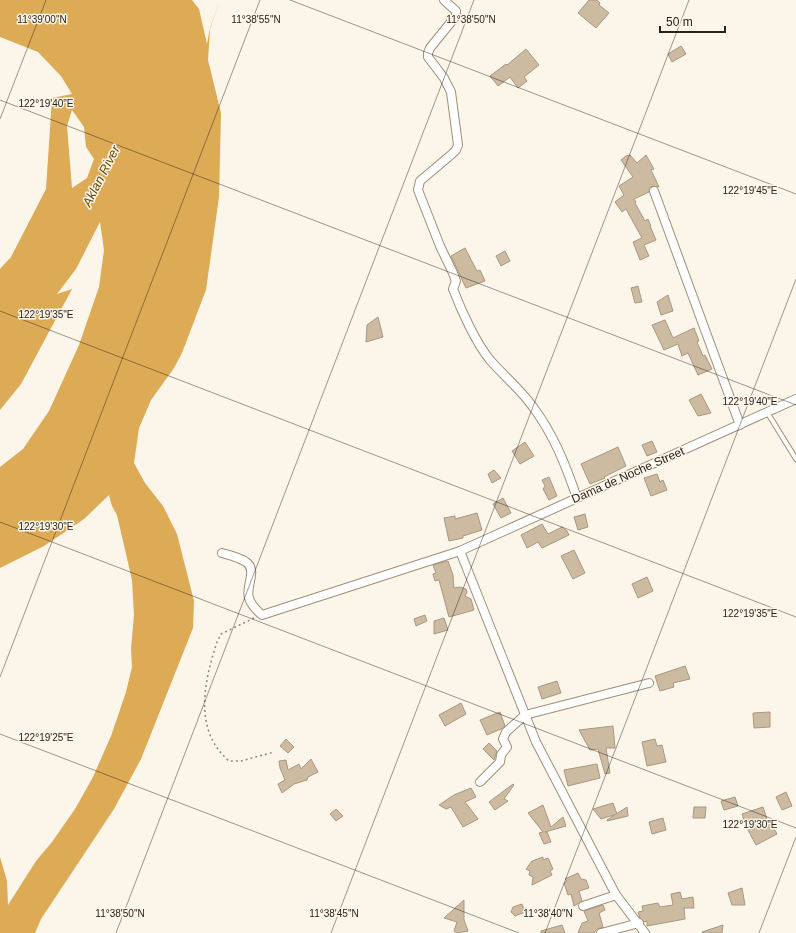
<svg xmlns="http://www.w3.org/2000/svg" width="796" height="933" viewBox="0 0 796 933" font-family="Arial,sans-serif">
  <style>
    .water { fill: #da5; fill-rule: evenodd }
    .building { fill: #cdbba1; stroke: #a9987e }
    .lines { fill: none; stroke-linecap: round; stroke-linejoin: round }
    .lane-casing { stroke: #a08f76; stroke-width: 6 }
    .street-casing { stroke: #a08f76; stroke-width: 10 }
    .path { stroke: #90897e; stroke-width: 1.5; stroke-dasharray: 2 3; stroke-linecap: butt }
    .lane { stroke: #fff; stroke-width: 4 }
    .street { stroke: #fff; stroke-width: 8 }
    .ticks { fill: none; stroke: #292218; stroke-width: 1; stroke-opacity: 0.45 }
    .labels { text-anchor: middle; dominant-baseline: central; stroke-width: 3; stroke-linejoin: round; paint-order: stroke }
    .street-label { font-size: 12px; fill: #292218; stroke: #fcf5ea }
    .water-label { font-size: 13px; font-style: italic; fill: #6a4800; stroke: #fcf5ea }
    .ticks-label { font-size: 10px; text-anchor: middle; fill: #292218; stroke: #fcf5ea; stroke-width: 3; stroke-linejoin: round; paint-order: stroke }
  </style>
  <rect width="100%" height="100%" fill="#fcf5ea"/>
  <path class="water" d="M0,0H192L199,9L207,44L210,28L220,0L210,29L208,60L221,113L219,197L206,290L182,353L174,368L151,400L139,428L134,463L145,483L163,506L177,534L194,601L193,628L141,759L114,809L41,919L35,933H0V857L7,881L8,905L36,861L52,842L75,809L93,777L111,736L126,692L132,667L131,649L134,615L132,580L117,515L112,506L109,495L84,519L44,546L0,568V467L23,449L49,411L79,345L99,287L104,250L100,222L76,269L57,294L72,289L21,384L0,410V269L11,257L46,189L52,98L72,94L61,76L38,52L0,37ZM72,110L84,127L86,147L94,159L87,178L72,188L67,126Z"/>
  <g class="building">
    <polygon points="589,0 597,0 600,3 599,5 609,13 596,28 578,13"/>
    <polygon points="681,46 686,54 672,62 668,54"/>
    <polygon points="526,49 539,65 524,77 527,81 518,88 510,77 498,86 490,76 506,64 507,65"/>
    <polygon points="630,155 637,163 646,155 654,169 651,170 659,187 652,186 650,188 649,192 634,199 636,202 635,203 645,221 648,219 651,226 650,226 656,240 644,245 649,256 640,260 633,242 642,238 626,209 622,212 615,202 624,195 619,186 633,177 621,160 626,156"/>
    <polygon points="465,248 477,271 480,270 485,281 466,288 451,256"/>
    <polygon points="505,251 510,261 501,266 496,256"/>
    <polygon points="638,286 642,302 635,303 631,288"/>
    <polygon points="668,295 673,311 661,315 657,302"/>
    <polygon points="378,317 383,337 366,342 367,325"/>
    <polygon points="665,320 673,338 694,328 699,341 697,342 703,356 705,355 712,369 698,375 688,353 682,356 678,344 664,350 652,325"/>
    <polygon points="701,394 711,413 698,416 689,400"/>
    <polygon points="652,441 657,452 647,456 642,445"/>
    <polygon points="525,442 534,456 520,464 512,451"/>
    <polygon points="618,447 626,466 604,477 605,478 590,484 581,464"/>
    <polygon points="494,470 501,478 492,483 488,474"/>
    <polygon points="657,474 660,482 663,480 667,490 651,496 644,478"/>
    <polygon points="549,477 557,496 549,500 543,489 545,486 542,480"/>
    <polygon points="503,498 511,513 501,518 493,504"/>
    <polygon points="477,513 482,530 463,536 463,538 449,541 444,518 455,516 455,519"/>
    <polygon points="585,514 588,527 578,530 574,517"/>
    <polygon points="542,524 548,534 562,527 567,531 569,535 542,548 538,542 527,548 521,535"/>
    <polygon points="574,550 585,573 573,579 561,556"/>
    <polygon points="448,561 453,575 454,588 460,587 466,589 467,592 465,596 471,599 474,610 449,617 439,580 435,581 433,574 436,573 433,565"/>
    <polygon points="647,577 653,591 638,598 632,584"/>
    <polygon points="425,615 427,621 416,626 414,619"/>
    <polygon points="444,618 448,630 434,634 434,621"/>
    <polygon points="685,666 690,679 673,683 674,687 660,691 655,676"/>
    <polygon points="557,681 561,693 542,699 538,687"/>
    <polygon points="461,703 466,714 445,726 439,715"/>
    <polygon points="500,712 505,726 501,729 487,735 480,720"/>
    <polygon points="770,712 770,727 754,728 753,713"/>
    <polygon points="613,726 615,748 606,748 610,773 605,774 598,749 590,750 579,730"/>
    <polygon points="286,739 294,747 288,753 280,746"/>
    <polygon points="655,739 657,746 662,745 666,762 647,766 642,742"/>
    <polygon points="489,743 497,751 494,760 483,749"/>
    <polygon points="311,759 318,772 308,777 307,780 294,784 282,793 278,784 285,780 280,768 279,761 286,760 288,770 299,764 301,769"/>
    <polygon points="597,764 600,778 568,786 564,770"/>
    <polygon points="513,784 514,785 504,799 508,801 495,810 489,802"/>
    <polygon points="471,788 476,797 465,802 478,819 463,827 451,807 446,809 439,805 454,795"/>
    <polygon points="786,792 792,806 782,810 776,797"/>
    <polygon points="735,797 738,806 724,810 721,801"/>
    <polygon points="613,803 617,814 601,819 593,809"/>
    <polygon points="543,805 551,827 563,817 566,826 545,832 547,832 551,842 544,844 539,833 543,832 528,813"/>
    <polygon points="627,807 628,816 607,821 607,820"/>
    <polygon points="694,807 706,807 705,818 693,818"/>
    <polygon points="763,807 768,822 770,821 777,834 756,845 747,828 742,814"/>
    <polygon points="336,809 343,816 336,821 330,814"/>
    <polygon points="663,818 666,830 652,834 649,822"/>
    <polygon points="543,857 543,860 548,858 553,869 550,871 552,875 532,885 533,877 529,875 530,871 526,869 532,861"/>
    <polygon points="578,873 581,879 586,880 589,888 579,891 582,901 574,906 571,894 568,895 564,883 567,881 565,879"/>
    <polygon points="742,888 745,905 732,905 728,893"/>
    <polygon points="680,892 682,899 693,897 694,908 684,908 685,919 647,926 647,921 644,922 640,918 638,912 643,911 642,906 658,903 660,907 673,905 671,894"/>
    <polygon points="464,900 464,920 468,931 457,933 454,931 457,922 444,918"/>
    <polygon points="522,904 525,912 515,916 511,912 513,907"/>
    <polygon points="603,905 605,910 599,913 603,927 597,929 594,933 578,933 582,923 588,921 584,911"/>
    <polygon points="562,925 565,933 541,933 541,931"/>
    <polygon points="723,925 722,933 703,933 702,932"/>
  </g>
  <g class="lines">
    <defs>
      <polyline id="lane" points="767,412 796,459"/>
      <g id="street">
        <path d="M444,0L456,11V16L430,48L428,53V57L444,78L451,92L458,145L456,150L452,154L420,181L418,190L440,246L453,273L456,281L453,289C461,310 476,343 490,360C504,376 521,390 533,407C554,435 566,466 577,498"/>
        <polyline points="654,191 740,425"/>
        <polyline points="460,551 536,742 616,895 645,933"/>
        <path d="M222,553C229,555 239,557 246,562C258,570 245,587 249,598C251,605 256,610 262,615L460,551L796,399"/>
        <polyline points="480,782 500,762 501,755 507,747 503,739 506,732 525,715 649,683"/>
        <polyline points="583,906 616,895"/>
        <polyline points="601,933 639,923"/>
      </g>
    </defs>
    <use href="#lane" class="lane-casing"/>
    <use href="#street" class="street-casing"/>
    <path class="path" d="M254,618L221,634L217,642C204,682 193,730 229,761H241L274,752"/>
    <use href="#lane" class="lane"/>
    <use href="#street" class="street"/>
  </g>
  <path class="ticks" d="M290,0L796,194M0,100L796,405M0,119L46,0M0,311L796,617M0,522L796,828M0,677L260,0M0,734L519,933M116,933L474,0M331,933L689,0M545,933L796,279M759,933L796,837"/>
  <g class="labels">
    <g class="street-label">
      <text transform="translate(628 475) rotate(-24)">Dama de Noche Street</text>
    </g>
    <g class="water-label">
      <text transform="translate(101 176) rotate(-63)">Aklan River</text>
    </g>
  </g>
  <g class="ticks-label">
    <text x="42" y="23">11°39'00"N</text>
    <text x="471" y="23">11°38'50"N</text>
    <text x="256" y="23">11°38'55"N</text>
    <text x="46" y="107">122°19'40"E</text>
    <text x="750" y="194">122°19'45"E</text>
    <text x="46" y="318">122°19'35"E</text>
    <text x="750" y="405">122°19'40"E</text>
    <text x="46" y="530">122°19'30"E</text>
    <text x="750" y="617">122°19'35"E</text>
    <text x="46" y="741">122°19'25"E</text>
    <text x="750" y="828">122°19'30"E</text>
    <text x="120" y="917">11°38'50"N</text>
    <text x="334" y="917">11°38'45"N</text>
    <text x="548" y="917">11°38'40"N</text>
  </g>
  <path d="M660 26v6h65v-6" fill="none" stroke="#292218" stroke-width="2"/>
  <text x="666" y="26" font-size="12" fill="#292218" stroke="#fcf5ea" stroke-width="3" paint-order="stroke">50 m</text>
</svg>
